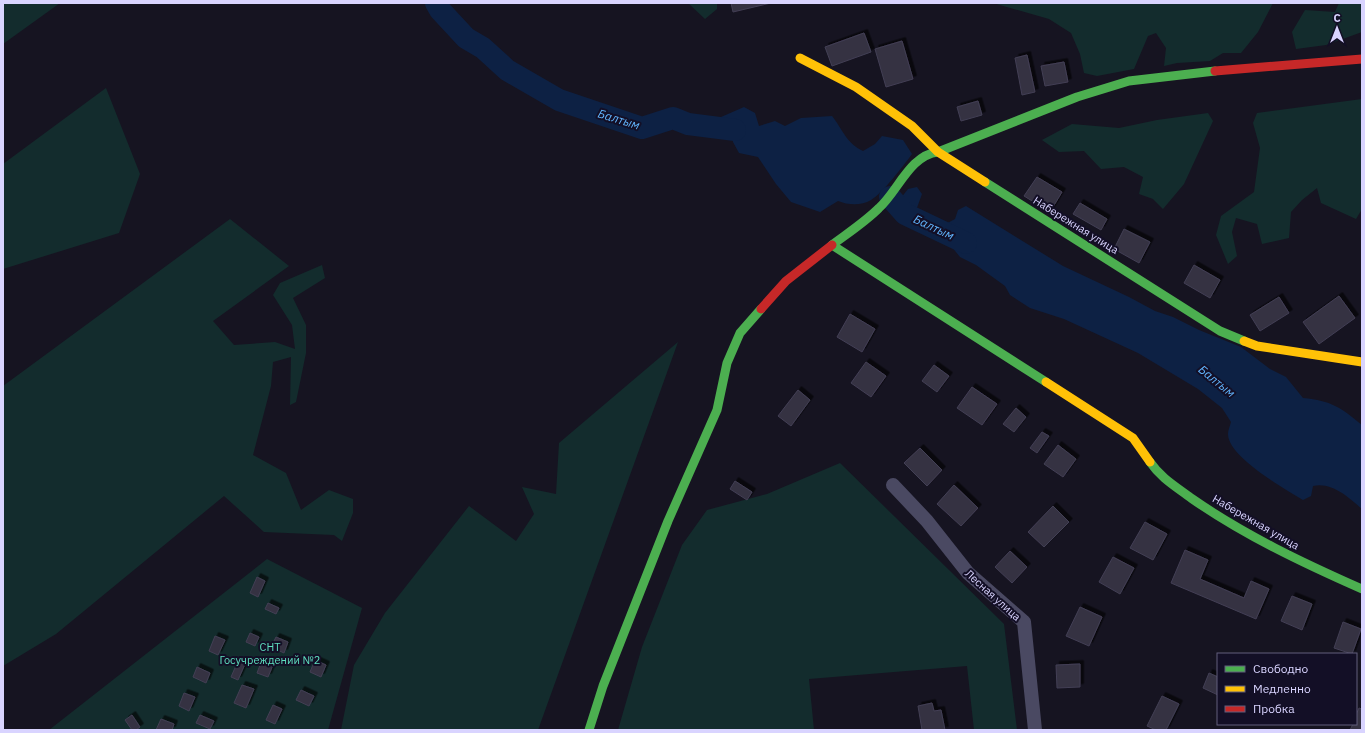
<svg xmlns="http://www.w3.org/2000/svg" width="1365" height="733" viewBox="0 0 1365 733" font-family="'IBM Plex Sans',sans-serif">
  <style>
    .green { fill: #132c2d }
    .water { fill: #0d2144 }
    .lines { fill: none; stroke-linecap: round; stroke-linejoin: round }
    .river { stroke: #0d2144; stroke-width: 22 }
    .building { fill: #343243; stroke: #433f54; filter: url(#shadow) }
    .street { stroke: #4a4962; stroke-width: 14 }
    .fast { stroke: #4caf50; stroke-width: 9 }
    .slow { stroke: #ffc107; stroke-width: 9 }
    .jam { stroke: #c62828; stroke-width: 9 }
    .labels { text-anchor: middle; dominant-baseline: central; stroke-width: 4; stroke-linejoin: round; paint-order: stroke }
    .street-label { font-size: 11px; fill: #d9d4ff; stroke: #130f26 }
    .park-label { font-size: 11px; fill: #5fe0c0; stroke: #130f26 }
    .water-label { font-size: 12px; font-style: italic; fill: #62b6ff; stroke: #130f26 }
  </style>
  <defs>
    <filter id="shadow"><feDropShadow dx="3.5" dy="-3.5" stdDeviation="0" flood-color="#0009"/></filter>
  </defs>
  <rect width="100%" height="100%" fill="#161421"/>
  <g class="green">
    <polygon points="3,3 60,3 3,44"/>
    <polygon points="688,3 717,3 717,9 705,19"/>
    <polygon points="993,3 1273,3 1258,32 1241,53 1223,53 1210,61 1177,63 1164,66 1166,48 1156,33 1148,36 1134,69 1097,76 1084,73 1080,54 1071,33 1049,19"/>
    <polygon points="1339,3 1362,3 1362,32 1326,45 1296,49 1292,32 1305,10 1335,12"/>
    <polygon points="106,88 140,174 119,233 3,269 3,164"/>
    <polygon points="1362,99 1362,209 1356,219 1321,203 1317,188 1302,200 1291,212 1289,238 1262,244 1257,224 1236,218 1232,232 1237,256 1228,264 1216,235 1221,216 1254,192 1260,148 1253,123 1257,113"/>
    <polygon points="1208,113 1213,121 1184,184 1163,209 1153,199 1139,194 1143,177 1124,167 1101,169 1084,151 1059,152 1042,140 1072,124 1119,128 1157,120"/>
    <polygon points="230,219 289,266 213,321 234,345 275,342 295,349 292,325 273,295 280,283 322,265 325,278 293,298 306,325 306,353 296,402 290,405 291,357 273,362 271,386 253,455 286,473 301,510 329,490 353,499 353,513 342,541 334,535 264,532 224,496 56,634 3,666 3,386"/>
    <polygon points="678,342 538,730 341,730 354,665 385,613 469,506 516,541 534,514 522,487 556,494 559,443"/>
    <polygon points="840,463 1004,624 1017,730 974,730 967,666 809,679 814,730 618,730 642,647 682,545 707,510 767,494"/>
    <polygon points="267,559 362,608 328,730 49,730"/>
  </g>
  <g class="water">
    <path d="M744,107L755,113L759,126L775,121L785,126L801,118L832,116C843,130 847,144 863,151L875,144L882,136L903,140L912,154C904,165 882,194 871,200C861,206 848,205 838,201L820,212L791,202L776,184L758,157L739,153L733,142L732,134L719,133L709,136L705,124Z"/>
    <polygon points="917,187 922,194 914,216 905,220 896,211 897,203 908,189"/>
    <path d="M966,206L1063,266L1129,297L1155,311L1173,317L1199,330L1241,347L1270,369L1286,377L1303,398C1332,401 1340,407 1362,425V509C1348,497 1332,482 1313,486L1311,496L1303,500C1285,489 1228,457 1228,434C1228,430 1230,426 1231,422L1222,408L1198,389L1138,353L1064,319L1030,308L1010,295L1005,286L976,265L960,257L947,241L938,234L940,227L955,219L958,210Z"/>
  </g>
  <g class="lines">
    <g class="river">
      <polyline points="436,3 440,10 466,38 483,48 507,70 559,100 642,128 673,118 688,124 735,130"/>
      <polyline points="890,197 905,214 966,243"/>
    </g>
  </g>
  <g class="building">
    <polygon points="731,3 771,3 733,12"/>
    <polygon points="864,33 871,52 832,66 825,47"/>
    <polygon points="902,41 913,79 886,87 875,49"/>
    <polygon points="1027,55 1035,92 1022,95 1015,58"/>
    <polygon points="1064,62 1068,82 1045,86 1041,66"/>
    <polygon points="978,101 982,115 961,121 957,107"/>
    <polygon points="1037,177 1062,192 1050,212 1024,196"/>
    <polygon points="1080,203 1107,219 1101,230 1073,214"/>
    <polygon points="1124,229 1150,242 1139,263 1114,249"/>
    <polygon points="1194,265 1220,280 1210,298 1184,283"/>
    <polygon points="1339,296 1355,318 1319,344 1303,322"/>
    <polygon points="1279,297 1289,313 1260,331 1250,315"/>
    <polygon points="850,314 875,329 862,352 837,337"/>
    <polygon points="866,362 886,376 871,397 851,383"/>
    <polygon points="934,365 949,376 937,392 922,381"/>
    <polygon points="972,387 997,404 982,425 957,408"/>
    <polygon points="798,390 810,400 791,426 778,416"/>
    <polygon points="1016,408 1026,417 1014,432 1003,424"/>
    <polygon points="1042,432 1049,436 1037,453 1030,448"/>
    <polygon points="1058,445 1076,459 1063,477 1044,464"/>
    <polygon points="920,448 942,470 927,486 904,463"/>
    <polygon points="735,481 752,492 747,500 730,489"/>
    <polygon points="954,485 978,508 961,526 937,504"/>
    <polygon points="1053,506 1069,522 1044,547 1028,532"/>
    <polygon points="1145,522 1167,534 1153,560 1130,548"/>
    <polygon points="1185,550 1208,560 1200,579 1244,598 1251,581 1269,589 1256,619 1171,583"/>
    <polygon points="1010,551 1027,567 1012,583 995,567"/>
    <polygon points="1113,557 1134,568 1120,594 1099,582"/>
    <polygon points="257,577 265,581 258,597 250,593"/>
    <polygon points="1292,596 1312,604 1302,630 1281,621"/>
    <polygon points="268,603 279,608 276,614 265,609"/>
    <polygon points="1080,607 1102,617 1089,646 1066,636"/>
    <polygon points="1343,622 1361,629 1352,654 1334,648"/>
    <polygon points="250,633 259,637 255,646 246,642"/>
    <polygon points="215,636 225,640 218,655 209,651"/>
    <polygon points="276,637 288,642 284,653 271,647"/>
    <polygon points="262,660 273,665 268,677 257,673"/>
    <polygon points="315,660 326,665 321,677 310,672"/>
    <polygon points="238,661 245,664 238,680 231,677"/>
    <polygon points="1080,664 1080,687 1057,688 1056,665"/>
    <polygon points="197,667 210,673 206,683 193,677"/>
    <polygon points="1209,673 1218,677 1218,695 1203,688"/>
    <polygon points="242,685 254,689 246,708 234,703"/>
    <polygon points="301,690 314,696 309,706 296,700"/>
    <polygon points="184,693 195,697 189,711 179,706"/>
    <polygon points="1162,696 1179,704 1166,730 1156,730 1147,726"/>
    <polygon points="932,703 934,711 941,710 945,730 922,730 918,706"/>
    <polygon points="273,705 282,709 275,724 266,720"/>
    <polygon points="1359,708 1362,709 1362,730 1350,730 1353,724 1356,724 1356,715"/>
    <polygon points="132,715 140,727 136,730 132,730 125,720"/>
    <polygon points="200,715 214,721 210,729 196,723"/>
    <polygon points="161,719 174,724 172,730 156,730"/>
  </g>
  <g class="lines">
    <polyline class="street" points="893,485 927,521 968,573 1024,622 1035,730"/>
    <g class="fast">
      <polyline points="985,182 1220,331 1244,341"/>
      <polyline points="832,245 1046,382"/>
      <path d="M832,245C848,233 865,222 879,208C898,191 910,155 938,152L1077,97L1129,81L1215,71"/>
      <path d="M1150,462C1161,478 1175,486 1191,498C1244,535 1303,563 1362,589"/>
      <polyline points="589,730 603,686 668,521 717,410 727,363 740,333 761,309"/>
    </g>
    <g class="slow">
      <polyline points="800,58 856,87 912,126 938,152 985,182"/>
      <polyline points="1244,341 1257,346 1362,362"/>
      <polyline points="1046,382 1133,438 1150,462"/>
    </g>
    <g class="jam">
      <polyline points="1215,71 1362,59"/>
      <polyline points="761,309 786,281 832,245"/>
    </g>
  </g>
  <g class="labels">
    <g class="street-label">
      <text transform="translate(1076 225) rotate(32)">Набережная улица</text>
      <text transform="translate(1256 522) rotate(30)">Набережная улица</text>
      <text transform="translate(993 595) rotate(42)">Лесная улица</text>
    </g>
    <g class="park-label">
      <text x="270" y="647">СНТ<tspan x="270" dy="13">Госучреждений №2</tspan></text>
    </g>
    <g class="water-label">
      <text transform="translate(619 119) rotate(17)">Балтым</text>
      <text transform="translate(934 227) rotate(25)">Балтым</text>
      <text transform="translate(1217 381) rotate(39)">Балтым</text>
    </g>
  </g>
  <rect width="1365" height="733" fill="none" stroke="#d9d4ff" stroke-width="8"/>
  <rect x="1217" y="653" width="140" height="72" fill="#130f26" stroke="#625e7d"/>
  <rect x="1225" y="666" width="20" height="6" fill="#4caf50" stroke="#625e7d"/>
  <text x="1253" y="673" font-size="12" fill="#d9d4ff">Свободно</text>
  <rect x="1225" y="686" width="20" height="6" fill="#ffc107" stroke="#625e7d"/>
  <text x="1253" y="693" font-size="12" fill="#d9d4ff">Медленно</text>
  <rect x="1225" y="706" width="20" height="6" fill="#c62828" stroke="#625e7d"/>
  <text x="1253" y="713" font-size="12" fill="#d9d4ff">Пробка</text>
  <g transform="translate(1337 28)" stroke="#130f26" stroke-width="3" paint-order="stroke">
  <path d="M0-3L7 15L0 10L-7 15Z" fill="#d9d4ff"/>
  <text y="-6" font-size="11" font-weight="bold" text-anchor="middle" fill="#d9d4ff">С</text>
  </g>
</svg>
